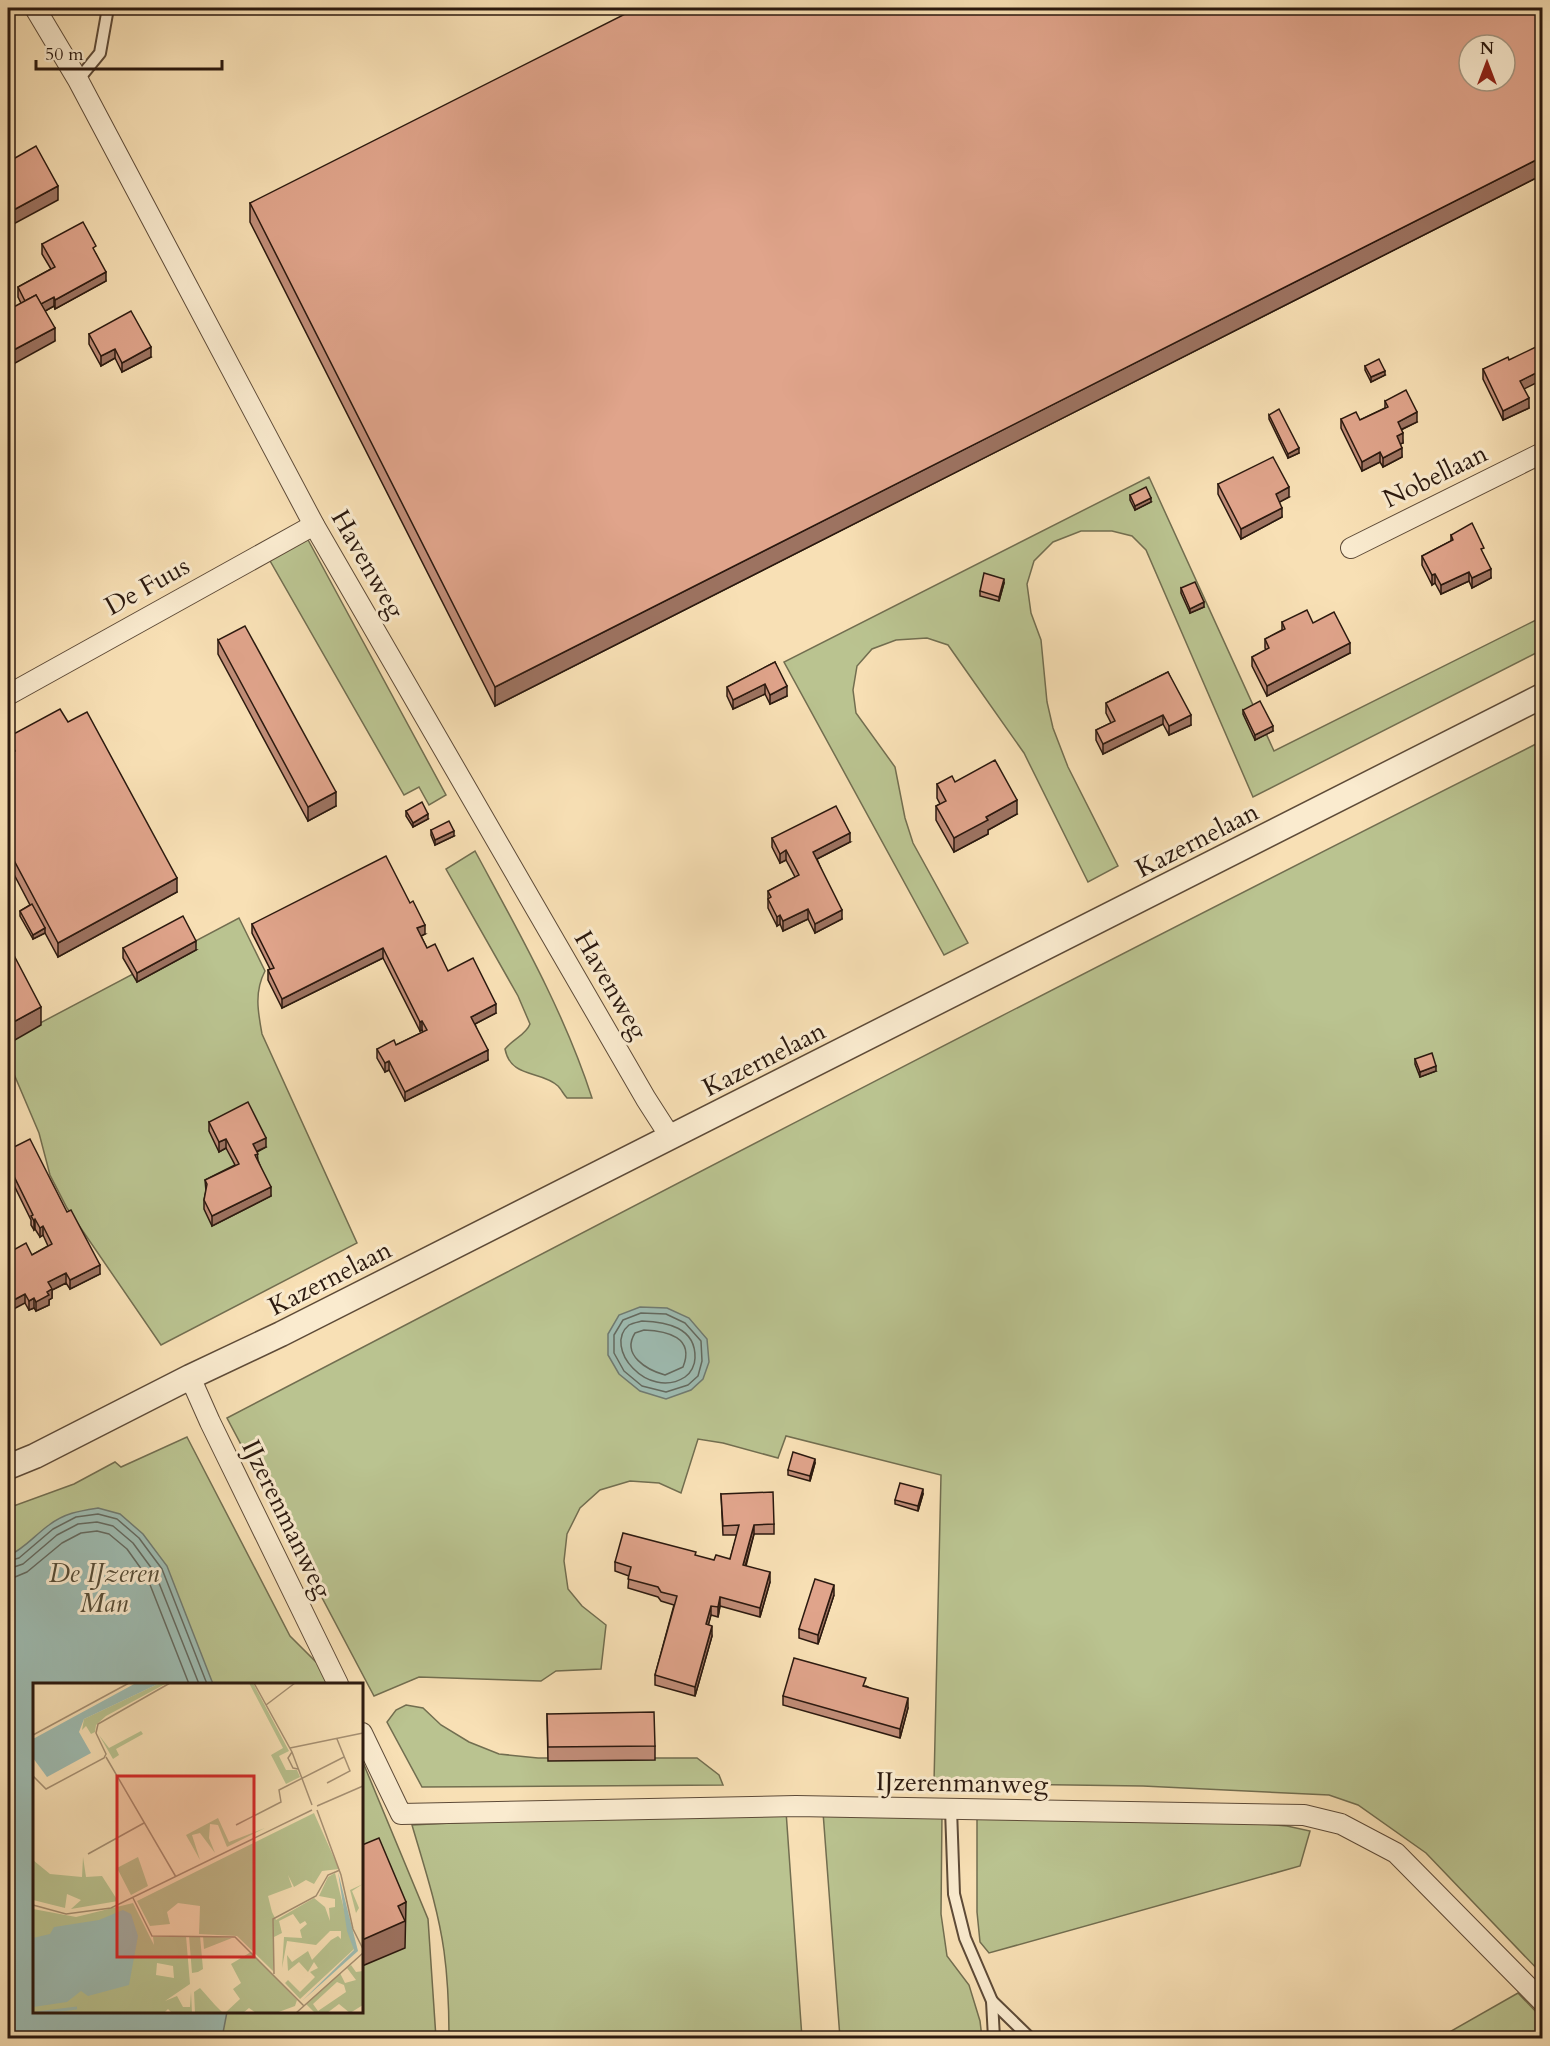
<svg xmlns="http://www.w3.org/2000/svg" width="1550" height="2046" viewBox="0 0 1550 2046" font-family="Cardo,serif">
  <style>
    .green { fill: #bac390; stroke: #726e50; stroke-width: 1.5 }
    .water { fill: #9ebcb2; stroke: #707b71; stroke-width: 1.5 }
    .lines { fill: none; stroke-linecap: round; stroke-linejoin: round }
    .shore { stroke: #646a60; stroke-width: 1.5 }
    .service-casing { stroke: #5e4b38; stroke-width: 14 }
    .minor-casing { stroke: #5e4b38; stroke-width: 22 }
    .tertiary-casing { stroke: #5e4b38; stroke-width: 27 }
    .service { stroke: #faebcf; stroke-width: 10 }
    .minor { stroke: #faebcf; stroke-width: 20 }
    .tertiary { stroke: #faebcf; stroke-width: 24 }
    .wall { fill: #c18d78; stroke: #2b190f; stroke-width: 1.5 }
    .shaded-wall { fill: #9d7361; stroke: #2b190f; stroke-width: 1.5 }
    .building { fill: #e0a48b; stroke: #2b190f; stroke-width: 1.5; fill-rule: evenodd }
    .labels { text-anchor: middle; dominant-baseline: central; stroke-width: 6; stroke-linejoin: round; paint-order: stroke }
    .street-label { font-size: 26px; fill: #2b190f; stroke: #faebcf }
    .park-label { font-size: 26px; font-style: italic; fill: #564c36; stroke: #faebcf }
    .inset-river { fill: none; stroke: #9ebcb2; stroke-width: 3 }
    .inset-road { fill: none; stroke: #a69073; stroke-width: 1.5 }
    .view { fill: #d62828; fill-opacity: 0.15; stroke: #d62828; stroke-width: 3 }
    .inset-edge { fill: none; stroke: #2b190f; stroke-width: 3 }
  </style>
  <rect width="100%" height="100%" fill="#f8e0b5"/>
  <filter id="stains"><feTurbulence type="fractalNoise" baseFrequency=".00333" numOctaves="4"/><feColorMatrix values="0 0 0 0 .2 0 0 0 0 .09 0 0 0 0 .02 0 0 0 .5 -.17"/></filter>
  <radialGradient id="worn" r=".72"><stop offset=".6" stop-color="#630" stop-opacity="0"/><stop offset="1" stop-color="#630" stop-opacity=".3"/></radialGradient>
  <g class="green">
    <polygon points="1149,477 1274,751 1542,617 1542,650 1253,797 1146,550 1132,536 1112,531 1081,531 1053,542 1034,561 1027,584 1031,613 1041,640 1047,702 1053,728 1068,767 1118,866 1088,882 1024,753 948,645 927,638 896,640 872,649 857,666 853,690 856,713 895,767 905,818 913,843 968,943 944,955 784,662"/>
    <polygon points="307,538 446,795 429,805 419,787 404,795 269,559"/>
    <path d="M1542,741V1974L1426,1853L1358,1805L1329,1795L1143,1786L934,1783L941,1475L786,1436L778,1458L723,1443L698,1439L681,1493L659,1483L630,1481L600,1490L580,1508L567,1534L564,1561L568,1589L582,1606L606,1625L601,1669L556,1671L541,1681L419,1677L374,1696L227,1418C664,1190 1102,962 1542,741Z"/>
    <path d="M475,851C518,931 564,1011 592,1098H567C564,1095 561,1089 558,1086C541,1070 511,1079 505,1049C513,1039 526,1035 530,1024L518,996L446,869Z"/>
    <path d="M239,918L265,971C254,992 258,1012 262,1034L357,1243L161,1345L67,1208L50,1175L39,1133L8,1060V1040Z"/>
    <polygon points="187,1437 290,1636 324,1670 330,1684 34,1684 34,2012 362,2012 362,1760 428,1919 436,2038 8,2038 8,1508 74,1484 115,1462 121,1467"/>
    <polygon points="406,1705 423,1708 441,1725 469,1742 499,1754 538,1758 697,1758 719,1775 723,1785 422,1787 387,1722 396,1710"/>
    <path d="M710,1810L786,1811L802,2038H449C449,2009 448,1980 444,1951C438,1908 424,1866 412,1825Z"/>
    <polygon points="823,1812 942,1814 941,1914 947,1956 969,1985 980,2021 982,2038 840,2038"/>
    <polygon points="977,1815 1203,1819 1287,1826 1310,1831 1300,1866 989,1953 980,1942 977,1912"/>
    <polygon points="1518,1993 1542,2018 1542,2038 1439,2038"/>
  </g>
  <g class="water">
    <polygon points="640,1307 667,1308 689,1318 707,1339 709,1362 703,1379 691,1390 666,1399 640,1391 619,1374 608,1355 608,1334 619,1315"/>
    <path d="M98,1508L120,1514L143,1534L167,1566L213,1684H34V2012H227L222,2038H8V1556C24,1549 35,1535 49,1525C65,1513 79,1511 98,1508Z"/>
  </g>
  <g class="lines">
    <g class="shore">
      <polygon points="641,1313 666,1314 685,1323 701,1341 702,1361 698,1376 688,1385 666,1392 642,1386 624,1371 614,1353 614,1335 623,1320"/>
      <path d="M642,1321C666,1322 696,1327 695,1358C695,1365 691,1373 685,1377C648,1401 602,1347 629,1325C632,1323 638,1322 642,1321Z"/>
      <path d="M644,1330C667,1331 695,1337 683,1367L665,1375C647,1370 621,1355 635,1333Z"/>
      <polyline points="8,1561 19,1558 53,1529 76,1517 98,1514 117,1519 139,1538 162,1569 207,1684"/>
      <polyline points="8,1569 23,1564 57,1535 78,1524 97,1522 113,1526 133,1543 155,1573 199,1684"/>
      <polyline points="8,1578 15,1577 27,1572 62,1543 81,1533 97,1531 109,1534 127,1549 147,1577 189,1684"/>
    </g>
    <defs>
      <g id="service">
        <polyline points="78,80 100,53 108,8"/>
        <polyline points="951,1809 954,1894 965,1938 992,2001 994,2038"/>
        <polyline points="992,2001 1030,2038"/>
      </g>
      <g id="minor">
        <polyline points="35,8 78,80 314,525 646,1099 671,1138"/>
        <polyline points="1351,548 1542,453"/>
        <polyline points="8,695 314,525"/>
        <polyline points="190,1377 210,1422 338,1684"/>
        <polyline points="362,1733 401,1814 796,1806 1304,1815 1341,1824 1396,1853 1542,2001"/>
      </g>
      <polyline id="tertiary" points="8,1467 35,1456 190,1377 281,1334 1542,696"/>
    </defs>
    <use href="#service" class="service-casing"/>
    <use href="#minor" class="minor-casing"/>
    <use href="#tertiary" class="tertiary-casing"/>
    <use href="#service" class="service"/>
    <use href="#minor" class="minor"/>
    <use href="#tertiary" class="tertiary"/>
  </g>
  <g class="wall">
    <polygon points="1542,8 1542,175 495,706 250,222 250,203"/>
    <polygon points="42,244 96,254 106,281 55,309 54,306 45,311 55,341 21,303 18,297 18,287 51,269 42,254"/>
    <polygon points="89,334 151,357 122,372 115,358 101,366 89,344"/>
    <polygon points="1509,360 1524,389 1529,408 1503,420 1483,379 1483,369"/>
    <polygon points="1365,366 1385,375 1371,382 1365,370"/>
    <polygon points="1385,401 1417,422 1401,430 1403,443 1400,444 1402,457 1383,467 1380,462 1362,471 1341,428 1341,419 1360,420 1385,408"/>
    <polygon points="1269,415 1299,453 1288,458 1269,419"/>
    <polygon points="1218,484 1289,497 1279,502 1282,517 1241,539 1218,494"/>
    <polygon points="1130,495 1151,502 1135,510 1130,500"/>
    <polygon points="1451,535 1484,556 1491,578 1472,588 1469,581 1441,594 1435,583 1432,585 1422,565 1422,556 1451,541"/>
    <polygon points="1004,583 999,601 980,596 980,591"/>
    <polygon points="1181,588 1204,607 1190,613 1181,593"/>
    <polygon points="1282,622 1313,623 1350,653 1267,696 1252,666 1252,657 1266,650 1265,648 1265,639 1282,630"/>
    <polygon points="218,640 336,806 308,821 218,654"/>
    <polygon points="775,662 787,696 770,704 765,694 733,709 727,696 727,687"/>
    <polygon points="1168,672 1191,725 1169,735 1163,724 1103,754 1096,740 1096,730 1111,723 1106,713 1106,703"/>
    <polygon points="1243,710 1273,731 1255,740 1243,714"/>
    <polygon points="68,722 177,892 58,957 45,933 33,939 20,916 20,911 30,905 8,863 8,755 9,754 8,751 8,737"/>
    <polygon points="955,782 1017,814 988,830 988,834 954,852 936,820 936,806 940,804 937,798 937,784"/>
    <polygon points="406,811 428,819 413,827 406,816"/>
    <polygon points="431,830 454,836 435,845 431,835"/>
    <polygon points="772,838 850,842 817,859 842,919 815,933 808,919 783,931 780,924 777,926 768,908 768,891 795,877 786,860 780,863 772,847"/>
    <polygon points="252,924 425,934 421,936 427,948 448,971 496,1013 475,1024 488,1060 405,1101 389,1070 385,1072 377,1058 377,1049 396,1045 423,1032 422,1030 420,1031 383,958 282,1008 268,980 268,970 270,969 252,933"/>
    <polygon points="123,948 196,950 137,982 123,958"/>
    <polygon points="1415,1059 1436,1071 1420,1077 1415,1064"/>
    <polygon points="209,1122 266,1147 257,1152 258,1160 271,1196 212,1226 204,1209 204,1200 206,1191 205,1180 235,1165 226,1148 219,1152 209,1131"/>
    <polygon points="8,1150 67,1212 100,1274 70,1289 66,1283 52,1290 52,1298 49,1300 49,1305 36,1311 34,1308 29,1310 25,1303 8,1263 8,1253 32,1255 48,1246 43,1235 40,1237 35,1229 34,1230 31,1225 31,1220 8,1173"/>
    <polygon points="815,1463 810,1481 788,1475 788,1470"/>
    <polygon points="721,1494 774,1524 774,1534 754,1534 746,1566 770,1582 760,1617 720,1606 718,1617 711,1615 708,1625 712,1636 695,1696 655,1685 655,1675 674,1605 661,1601 658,1597 628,1588 629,1576 615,1571 615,1562 714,1560 730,1559 737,1535 723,1535"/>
    <polygon points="923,1494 918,1511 895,1504 895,1500"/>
    <polygon points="834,1595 818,1644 799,1638 799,1629"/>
    <polygon points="866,1686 908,1708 900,1738 783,1705 783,1696"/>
    <polygon points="547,1714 655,1746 655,1760 548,1761"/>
  </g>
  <g class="shaded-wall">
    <polygon points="1542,157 1542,175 495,706 495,687"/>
    <polygon points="58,186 58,200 8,227 8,213"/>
    <polygon points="106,272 106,281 55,309 55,300"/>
    <polygon points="54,297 54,306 40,314 40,304"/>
    <polygon points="55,328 55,341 8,367 8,353"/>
    <polygon points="151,347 151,357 122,372 122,363"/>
    <polygon points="115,349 115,358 101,366 101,356"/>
    <polygon points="1542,370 1542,380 1520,391 1520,381"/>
    <polygon points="1385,371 1385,375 1371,382 1371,377"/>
    <polygon points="1529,398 1529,408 1503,420 1503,411"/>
    <polygon points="1417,412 1417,422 1398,431 1398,422"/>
    <polygon points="1403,433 1403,443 1397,445 1397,436"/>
    <polygon points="1299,448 1299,453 1288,458 1288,454"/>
    <polygon points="1402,448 1402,457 1383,467 1383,458"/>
    <polygon points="1380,452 1380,462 1362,471 1362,462"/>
    <polygon points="1289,487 1289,497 1276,504 1276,494"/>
    <polygon points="1151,498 1151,502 1135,510 1135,506"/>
    <polygon points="1282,508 1282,517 1241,539 1241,529"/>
    <polygon points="1491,569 1491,578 1472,588 1472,578"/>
    <polygon points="1469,572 1469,581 1441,594 1441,585"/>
    <polygon points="1435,574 1435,583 1432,585 1432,575"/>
    <polygon points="1004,579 1004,583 999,601 999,597"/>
    <polygon points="1204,602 1204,607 1190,613 1190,609"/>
    <polygon points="1350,643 1350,653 1267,696 1267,686"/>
    <polygon points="765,684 765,694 733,709 733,700"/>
    <polygon points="787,686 787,696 770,704 770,695"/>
    <polygon points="1163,715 1163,724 1103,754 1103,744"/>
    <polygon points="1191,715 1191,725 1169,735 1169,726"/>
    <polygon points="1273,726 1273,731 1255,740 1255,735"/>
    <polygon points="336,792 336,806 308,821 308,807"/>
    <polygon points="1017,800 1017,814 988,830 988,834 954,852 954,838 986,817"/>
    <polygon points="428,814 428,819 413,827 413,823"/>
    <polygon points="454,831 454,836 435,845 435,840"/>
    <polygon points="850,833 850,842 813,861 813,852"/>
    <polygon points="786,850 786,860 780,863 780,854"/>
    <polygon points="177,878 177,892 58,957 58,943"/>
    <polygon points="808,909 808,919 783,931 783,921"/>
    <polygon points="842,910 842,919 815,933 815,924"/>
    <polygon points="780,915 780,924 777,926 777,917"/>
    <polygon points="425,925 425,934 417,938 417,928"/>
    <polygon points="45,928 45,933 33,939 33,935"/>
    <polygon points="196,941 196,950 137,982 137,973"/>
    <polygon points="383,948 383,958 282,1008 282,999"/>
    <polygon points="496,1004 496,1013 471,1026 471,1017"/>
    <polygon points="41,1007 41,1025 8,1044 8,1025"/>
    <polygon points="422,1021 422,1030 420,1031 420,1022"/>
    <polygon points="488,1050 488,1060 405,1101 405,1092"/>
    <polygon points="389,1061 389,1070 385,1072 385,1063"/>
    <polygon points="1436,1066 1436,1071 1420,1077 1420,1072"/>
    <polygon points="266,1138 266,1147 253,1153 253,1144"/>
    <polygon points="226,1139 226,1148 219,1152 219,1142"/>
    <polygon points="271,1187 271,1196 212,1226 212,1216"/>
    <polygon points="35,1219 35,1229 34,1230 34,1221"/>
    <polygon points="43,1226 43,1235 40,1237 40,1228"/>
    <polygon points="100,1265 100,1274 70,1289 70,1280"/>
    <polygon points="66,1273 66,1283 52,1290 52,1298 49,1300 49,1305 36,1311 36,1302 48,1282"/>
    <polygon points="25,1294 25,1303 8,1312 8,1303"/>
    <polygon points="34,1298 34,1308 29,1310 29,1301"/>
    <polygon points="815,1459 815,1463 810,1481 810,1476"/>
    <polygon points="923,1489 923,1494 918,1511 918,1506"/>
    <polygon points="754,1525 754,1534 743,1574 743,1565"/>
    <polygon points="770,1572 770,1582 760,1617 760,1608"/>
    <polygon points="834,1585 834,1595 818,1644 818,1635"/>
    <polygon points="720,1597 720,1606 718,1617 718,1607"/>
    <polygon points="711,1606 711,1615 706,1634 706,1624"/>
    <polygon points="712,1626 712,1636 695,1696 695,1687"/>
    <polygon points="908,1698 908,1708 900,1738 900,1729"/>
    <polygon points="406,1902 405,1948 362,1966 362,1940 398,1906"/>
  </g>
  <g class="building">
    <path d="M637,8H1542V157L495,687L250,203ZM1469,45H1505V81H1469Z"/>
    <polygon points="36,146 58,186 8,213 8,162"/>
    <polygon points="83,222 96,246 93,248 106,272 55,300 54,297 41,304 36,295 25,301 18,287 55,267 42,244"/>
    <polygon points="36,295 55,328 8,353 8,310"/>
    <polygon points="131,311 151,347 122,363 115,349 101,356 89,334"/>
    <polygon points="1542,344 1542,370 1520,381 1529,398 1503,411 1483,369 1508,357 1509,360"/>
    <polygon points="1379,359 1385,371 1371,377 1365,366"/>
    <polygon points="1406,390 1417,412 1398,422 1403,433 1397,436 1402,448 1383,458 1380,452 1362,462 1341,419 1356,412 1360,420 1388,407 1385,401"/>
    <polygon points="1279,409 1299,448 1288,454 1269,415"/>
    <polygon points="1273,457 1289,487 1276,494 1282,508 1241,529 1218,484"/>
    <polygon points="1146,487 1151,498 1135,506 1130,495"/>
    <polygon points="1472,523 1484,548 1481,549 1491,569 1472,578 1469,572 1441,585 1435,574 1432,575 1422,556 1453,540 1451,535"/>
    <polygon points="984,573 1004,579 999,597 980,591"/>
    <polygon points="1195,582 1204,602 1190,609 1181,588"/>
    <polygon points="1307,610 1313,623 1334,612 1350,643 1267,686 1252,657 1269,648 1265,639 1285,629 1282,622"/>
    <polygon points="245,626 336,792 308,807 218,640"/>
    <polygon points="775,662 787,686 770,695 765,684 733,700 727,687"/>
    <polygon points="1168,672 1191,715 1169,726 1163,715 1103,744 1096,730 1115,721 1106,703"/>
    <polygon points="1260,701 1273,726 1255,735 1243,710"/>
    <polygon points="60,709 68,722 87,712 177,878 58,943 8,849 8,755 15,751 8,737"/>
    <polygon points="995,760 1017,800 986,817 988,820 954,838 936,806 946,801 937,784 952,776 955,782"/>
    <polygon points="422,802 428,814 413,823 406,811"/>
    <polygon points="836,806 850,833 813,852 842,910 815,924 808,909 783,921 780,915 777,917 768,899 771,897 768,891 799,875 786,850 780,854 772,838"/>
    <polygon points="449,821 454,831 435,840 431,830"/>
    <polygon points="386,856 410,903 413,901 425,925 417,928 427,948 435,944 448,971 473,958 496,1004 471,1017 488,1050 405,1092 389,1061 385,1063 377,1049 394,1040 396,1045 427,1030 422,1021 420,1022 383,948 282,999 268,970 274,968 252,924"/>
    <polygon points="32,904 45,928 33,935 20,911"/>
    <polygon points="183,916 196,941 137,973 123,948"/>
    <polygon points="8,944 41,1007 8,1025"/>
    <polygon points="1432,1053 1436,1066 1420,1072 1415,1059"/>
    <polygon points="248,1102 266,1138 253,1144 258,1154 255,1155 271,1187 212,1216 204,1200 207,1184 205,1180 239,1164 226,1139 219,1142 209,1122"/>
    <polygon points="30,1139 67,1212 71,1210 100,1265 70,1280 66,1273 48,1282 52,1289 47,1292 49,1295 36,1302 34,1298 29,1301 25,1294 8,1303 8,1267 13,1264 8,1253 26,1243 32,1255 52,1244 43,1226 40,1228 35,1219 34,1221 31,1216 33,1215 8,1164 8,1150"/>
    <polygon points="793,1452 815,1459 810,1476 788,1470"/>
    <polygon points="900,1483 923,1489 918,1506 895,1500"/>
    <polygon points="773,1492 774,1524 754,1525 743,1565 770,1572 760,1608 720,1597 718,1607 711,1606 706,1624 712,1626 695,1687 655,1675 677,1596 661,1592 658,1587 628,1579 631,1567 615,1562 623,1533 696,1552 695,1555 714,1560 716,1555 730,1559 739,1525 723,1526 721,1494"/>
    <polygon points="815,1579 834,1585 818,1635 799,1629"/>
    <polygon points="794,1658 866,1678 863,1686 908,1698 900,1729 783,1696"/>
    <polygon points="654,1712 655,1746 548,1747 547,1714"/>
    <polygon points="379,1838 406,1902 398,1906 405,1921 362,1940 362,1845"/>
  </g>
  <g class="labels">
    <g class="street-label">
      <text transform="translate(1435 476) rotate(-26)">Nobellaan</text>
      <text transform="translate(368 564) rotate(60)">Havenweg</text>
      <text transform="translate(147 586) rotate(-29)">De Fuus</text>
      <text transform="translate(1197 840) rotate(-27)">Kazernelaan</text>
      <text transform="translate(611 985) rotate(60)">Havenweg</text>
      <text transform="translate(764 1059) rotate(-27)">Kazernelaan</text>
      <text transform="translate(330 1278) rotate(-27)">Kazernelaan</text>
      <text transform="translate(287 1519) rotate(64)">IJzerenmanweg</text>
      <text transform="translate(962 1783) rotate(1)">IJzerenmanweg</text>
    </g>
    <g class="park-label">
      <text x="104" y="1573">De IJzeren<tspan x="104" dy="30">Man</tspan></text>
    </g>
  </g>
  <g transform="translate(33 1683)">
    <rect width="330" height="330" fill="#f8e0b5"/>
    <path d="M127,0H134L73,33L63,42L62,49L58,51L53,43L49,47L51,36ZM216,0H220L256,68L246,73L253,87H264L267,94L253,101L238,72L250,65ZM108,48L110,51L83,66L86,72L80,76L66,52L76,65ZM281,130L306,186L289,188L281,201L273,197L261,204L255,192L259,204L235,213L239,229L243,237L281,215L292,224L297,238L296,225L302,224V216L286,213L295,194L302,190L321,266L267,316L252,300L255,297L267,309L282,294L277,289L285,285L281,279L275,289L266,279L255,288L254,272L259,279L275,268L279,277L298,257L305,253L308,256V248H297L283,262L254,258L249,285L251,254L269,255L267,247L274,241L272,238L267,241L260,231L246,238L249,250L241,254L240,288L204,253L166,251L167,223L145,220L134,229L137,241L117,243L104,218ZM185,135L196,159L232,145L194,164L185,142L177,141L176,155L182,170L167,150L159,152L167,177L153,152ZM50,174L53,194L69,193L85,218L38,226L48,217L34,211L32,225L0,217V177L17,191L49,194ZM105,174L115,203L98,212L84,185ZM330,201L319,208L326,225L323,230L330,257L317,207ZM100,220L121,262L120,254L153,253L157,301L132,318L144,313L150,324H157L158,309L159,330H139L135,326L131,330H0V226L43,234ZM124,280L140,283L141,295L123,292ZM156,253H167L170,286L165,289L159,290ZM170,253L199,255L171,266ZM218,269L264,317L262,323L243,330H223L216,325L210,330H192L207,316L200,306L208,300L198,281ZM318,282L323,289L330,288V322L317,330L306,321L294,330H282L273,321L307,290L312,300L323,297L314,285ZM304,299L311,302L313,309L285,328L280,321ZM167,305L182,322L190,330H162L161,309Z" fill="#bac390" fill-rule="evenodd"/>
    <path d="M103,0H127L51,36L46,49L58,70L14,94L0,75V56ZM305,189L325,268L269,318L321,267L314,248ZM90,227L98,231L105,253L96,302L55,313L48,308L34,319L0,324V255L17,251L21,244L66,237Z" fill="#9ebcb2"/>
    <path class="inset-river" d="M3,330L44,325"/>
    <path class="inset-road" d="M221,0L259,69L279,122M233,22L262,0M0,52L96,0M257,65L330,50M259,69L255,75L260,85L265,86M73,74L143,194M0,93L13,106L71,75L73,71L63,50L65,41L137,0M294,100L317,88L304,56M284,123L330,103M284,127L308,192L320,246L330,266M203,142L248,119L246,107L311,74M55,171L111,140M100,215L119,253L202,254L271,323M0,222L33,231L78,225L279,127M241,291L240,236L283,213L295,192L307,187M263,330L330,270"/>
    <path class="view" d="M84,93H221V274H84Z"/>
    <rect width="330" height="330" class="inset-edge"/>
  </g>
  <rect width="1550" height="2046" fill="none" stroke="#f8e0b5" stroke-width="30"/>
  <rect x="9" y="9" width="1532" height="2028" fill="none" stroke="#2b190f" stroke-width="3"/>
  <rect x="15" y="15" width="1520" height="2016" fill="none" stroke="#2b190f" stroke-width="1.5"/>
  <g transform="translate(1487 63)"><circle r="28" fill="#faebcf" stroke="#a79782" stroke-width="1.5"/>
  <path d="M0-4.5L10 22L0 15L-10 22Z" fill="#8f2418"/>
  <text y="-9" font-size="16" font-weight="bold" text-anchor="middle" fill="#2b190f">N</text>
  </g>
  <path d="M36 60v9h186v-9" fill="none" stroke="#2b190f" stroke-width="3"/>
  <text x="45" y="60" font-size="18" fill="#2b190f" stroke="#faebcf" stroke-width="4.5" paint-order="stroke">50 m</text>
  <rect width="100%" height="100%" filter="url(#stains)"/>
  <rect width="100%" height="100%" fill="url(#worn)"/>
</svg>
